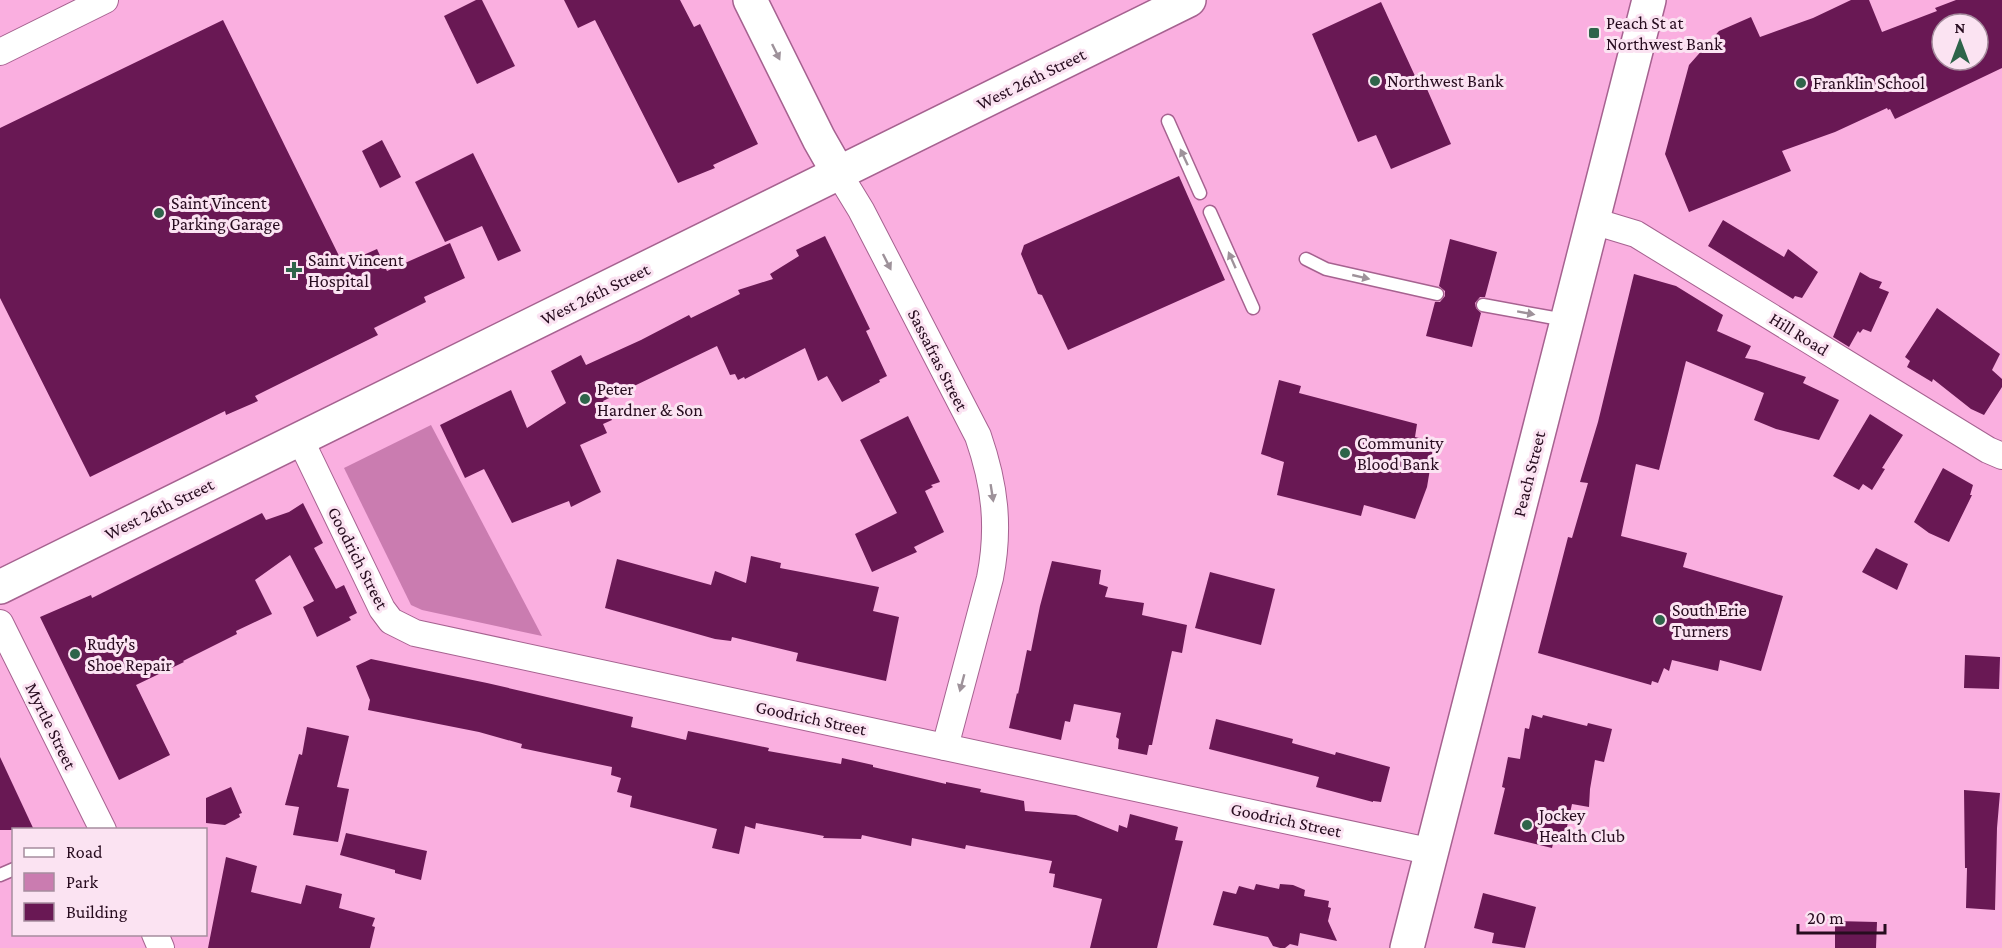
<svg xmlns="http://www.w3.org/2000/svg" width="2002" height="948" viewBox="0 0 2002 948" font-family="'Crimson Pro',serif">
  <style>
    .green { fill: #ca7cb0 }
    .building { fill: #691854; fill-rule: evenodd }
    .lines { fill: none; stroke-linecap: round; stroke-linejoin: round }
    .lane-casing { stroke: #a66290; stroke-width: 15 }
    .street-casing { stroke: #a66290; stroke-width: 28 }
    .secondary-casing { stroke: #a66290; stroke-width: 36 }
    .primary-casing { stroke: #a66290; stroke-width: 36 }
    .lane { stroke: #fff; stroke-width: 12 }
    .street { stroke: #fff; stroke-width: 26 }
    .secondary { stroke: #fff; stroke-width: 33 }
    .primary { stroke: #fff; stroke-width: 33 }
    .oneway { fill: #9e929a }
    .poi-dot { fill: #2e644a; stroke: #fbe3f2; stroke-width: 2 }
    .labels { text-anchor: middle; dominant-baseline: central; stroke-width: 6; stroke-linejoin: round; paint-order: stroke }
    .poi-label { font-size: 18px; fill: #270c1f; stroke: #fbe3f2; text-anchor: start }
    .street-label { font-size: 18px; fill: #270c1f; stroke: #fbe3f2 }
  </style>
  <rect width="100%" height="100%" fill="#faafe0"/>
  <polygon class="green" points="431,425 542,636 422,610 411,605 344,468"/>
  <g class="building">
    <polygon points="476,0 482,0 515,66 477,84 444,16"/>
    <polygon points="564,0 680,0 694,27 700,24 758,144 713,165 715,168 678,183 595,20 578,28"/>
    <path d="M1851,0H1869L1882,32L1937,11L1935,8L1956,0H2002V68L1895,119L1890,109L1888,110L1887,108L1835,132L1782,151L1791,171L1689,212L1665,154L1689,65L1719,31L1751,17L1760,37L1813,18ZM1942,24H1978V60H1942Z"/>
    <polygon points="1381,2 1415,76 1420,73 1451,144 1391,169 1376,135 1358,142 1312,34"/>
    <polygon points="223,20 343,264 377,249 387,271 450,243 465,278 424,297 426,302 374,328 378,335 255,396 258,401 226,415 225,411 90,477 0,298 0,128"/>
    <polygon points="382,140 401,177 380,188 362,151"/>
    <polygon points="473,153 521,251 498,261 482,226 445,242 415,182"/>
    <polygon points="1179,176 1225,280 1068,350 1042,295 1038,294 1021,254 1024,245"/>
    <polygon points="1723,220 1784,257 1788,249 1818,272 1802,298 1795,296 1793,299 1708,246"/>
    <polygon points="825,236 870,329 866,331 887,376 879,380 880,382 842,402 827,376 818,381 805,348 745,379 744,377 738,380 735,374 730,375 717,346 603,401 612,420 603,424 607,433 580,445 601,492 571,507 569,501 512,523 484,469 465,478 440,425 511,390 527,428 566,403 551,371 581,355 586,365 641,340 689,315 691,318 740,294 738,290 773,279 770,274 799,256 796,250"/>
    <polygon points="1450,239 1497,252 1485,297 1480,297 1475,303 1476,308 1481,313 1472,347 1426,336 1435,302 1440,302 1445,296 1445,291 1439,286"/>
    <polygon points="1860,272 1870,278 1882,282 1879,288 1889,292 1871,332 1863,329 1860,333 1858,331 1849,347 1833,337"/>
    <polygon points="1634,274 1676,286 1723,315 1717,331 1751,346 1745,358 1756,360 1806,377 1803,383 1839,400 1819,440 1776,429 1754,420 1764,393 1686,361 1659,470 1636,464 1621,536 1687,553 1683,567 1783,596 1761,671 1720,660 1718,671 1672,660 1669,671 1664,668 1658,683 1652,681 1651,685 1538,653 1568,537 1572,538 1588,483 1580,482 1598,422"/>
    <polygon points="1937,308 2000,354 1992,370 2002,379 2002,387 1984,415 1971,409 1933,379 1932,382 1907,367 1910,361 1905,357"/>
    <polygon points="1279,380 1301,386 1299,393 1417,424 1415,437 1435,442 1428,469 1430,469 1427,487 1415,519 1364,505 1361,516 1277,495 1284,462 1261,454"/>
    <polygon points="1870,414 1903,435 1882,468 1885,469 1872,490 1863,484 1859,490 1833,476"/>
    <polygon points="908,416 940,482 931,485 933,487 925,491 944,532 914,547 917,552 872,572 855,534 897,513 860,440"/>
    <polygon points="1943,468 1973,485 1970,495 1972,495 1949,542 1929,533 1914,522"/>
    <polygon points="303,503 323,543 314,548 336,589 344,585 357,613 349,617 351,620 317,637 303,607 314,601 290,555 255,580 272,614 236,631 237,634 183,661 184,662 136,685 170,755 119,780 40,617 91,595 92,598 262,513 266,520 289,512"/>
    <polygon points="1876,548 1908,564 1897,590 1862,572"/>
    <polygon points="751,556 781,563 780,568 879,587 873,611 899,617 886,681 796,661 798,653 732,637 731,641 715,639 605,608 617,559 711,585 715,571 746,583"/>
    <polygon points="1052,561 1101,570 1099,584 1108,587 1105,597 1144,603 1142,615 1187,625 1182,653 1172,651 1152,745 1149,745 1147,755 1118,749 1119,739 1116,737 1121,713 1074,704 1070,722 1065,721 1061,740 1009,728 1017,693 1018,694 1027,650 1031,651 1040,606"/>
    <polygon points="1210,572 1275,589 1261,645 1195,628"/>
    <polygon points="1965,655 2000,657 1999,689 1964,688"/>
    <polygon points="371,659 487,683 633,717 631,727 686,740 688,731 769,748 768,751 841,764 842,758 873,765 873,767 946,784 946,782 981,789 980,792 1024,801 1025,811 1076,815 1118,832 1119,825 1127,828 1130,814 1178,827 1175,840 1183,841 1157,948 1090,948 1102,899 1053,887 1055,874 1049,873 1052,861 966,845 965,849 912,838 911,846 862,835 861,839 823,838 824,836 756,823 755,829 745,826 739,854 712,848 717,829 630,807 632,796 617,792 621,778 611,775 612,767 521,748 522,744 479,732 368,710 370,700 356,666"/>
    <polygon points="1532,715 1542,718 1543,715 1587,726 1588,723 1612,729 1604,762 1595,760 1590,789 1589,807 1572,804 1565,836 1555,835 1552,848 1494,834 1505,788 1502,787 1508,757 1520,759 1525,728 1529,729"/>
    <polygon points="1216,719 1293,739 1292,743 1335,755 1336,752 1390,767 1381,802 1373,801 1373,802 1316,787 1319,777 1209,749"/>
    <polygon points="307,727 349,736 337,787 349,789 338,842 293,835 299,807 285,805 299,754 302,755"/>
    <polygon points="0,757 34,830 0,830"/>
    <polygon points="231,787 242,813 239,814 240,817 225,825 206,823 206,798"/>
    <polygon points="1964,790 2000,793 1997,828 1995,910 1966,908 1967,868 1965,868"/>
    <polygon points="346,833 427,851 421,880 395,873 395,870 340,855"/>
    <polygon points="226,857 257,866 251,892 301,904 306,885 342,894 339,908 375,918 372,926 375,927 370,948 208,948"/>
    <polygon points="1256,884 1279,889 1280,884 1293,885 1305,890 1304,896 1329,901 1328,907 1331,908 1328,921 1337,941 1300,933 1298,946 1290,944 1285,948 1280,948 1273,946 1268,937 1213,925 1223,891 1236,894 1239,886 1254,890"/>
    <polygon points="1483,893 1536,907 1525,948 1492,943 1494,933 1474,928"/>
    <polygon points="1835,921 1877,922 1876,948 1835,948"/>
  </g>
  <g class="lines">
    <defs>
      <g id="lane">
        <polyline points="1168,121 1200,193"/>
        <polyline points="1210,212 1253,308"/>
        <polyline points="1306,259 1326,269 1437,294"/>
        <polyline points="1483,305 1565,320"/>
        <polyline points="0,875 14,869"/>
      </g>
      <g id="street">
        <polyline points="0,52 105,0"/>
        <path d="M839,174L861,210L978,436C995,485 1000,527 990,578L945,747"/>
        <polyline points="1593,221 1636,234 1988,450 2002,456"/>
        <polyline points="300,439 382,609 391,621 415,633 1433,852"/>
        <polyline points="0,623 103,830"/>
        <polyline points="155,934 161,948"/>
      </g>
      <polyline id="secondary" points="750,0 819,139 839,174"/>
      <g id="primary">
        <polyline points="0,587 1189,0"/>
        <polyline points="1407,948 1649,0"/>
      </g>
    </defs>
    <use href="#lane" class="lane-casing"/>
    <use href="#street" class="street-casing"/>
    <use href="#secondary" class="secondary-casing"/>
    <use href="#primary" class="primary-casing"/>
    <use href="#lane" class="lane"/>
    <use href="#street" class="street"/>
    <use href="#secondary" class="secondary"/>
    <use href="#primary" class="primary"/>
  </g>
  <defs><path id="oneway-solid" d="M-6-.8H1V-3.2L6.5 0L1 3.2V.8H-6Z" transform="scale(1.5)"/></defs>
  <g class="oneway">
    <use href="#oneway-solid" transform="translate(776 52) rotate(64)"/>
    <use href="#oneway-solid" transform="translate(1184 157) rotate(-115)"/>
    <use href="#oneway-solid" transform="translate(1232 260) rotate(-114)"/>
    <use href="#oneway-solid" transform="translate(887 262) rotate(63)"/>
    <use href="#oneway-solid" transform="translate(1361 277) rotate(13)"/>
    <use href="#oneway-solid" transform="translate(1526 313) rotate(10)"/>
    <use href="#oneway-solid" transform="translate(992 493) rotate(81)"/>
    <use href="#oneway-solid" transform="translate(962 683) rotate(105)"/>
  </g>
  <g class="poi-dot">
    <rect x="1588" y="27" width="12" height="12" rx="3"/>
    <circle cx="1375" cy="81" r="6"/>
    <circle cx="1801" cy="83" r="6"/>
    <circle cx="159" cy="213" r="6"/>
    <path d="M291 261h6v6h6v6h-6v6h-6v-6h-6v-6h6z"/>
    <circle cx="585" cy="399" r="6"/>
    <circle cx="1345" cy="453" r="6"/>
    <circle cx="1660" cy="620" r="6"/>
    <circle cx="75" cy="654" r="6"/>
    <circle cx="1527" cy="825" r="6"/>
  </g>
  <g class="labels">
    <g class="poi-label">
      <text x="1606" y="23">Peach St at<tspan x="1606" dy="21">Northwest Bank</tspan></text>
      <text x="1387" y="81">Northwest Bank</text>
      <text x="1813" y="83">Franklin School</text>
      <text x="171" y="203">Saint Vincent<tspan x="171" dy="21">Parking Garage</tspan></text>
      <text x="308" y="260">Saint Vincent<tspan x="308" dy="21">Hospital</tspan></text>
      <text x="597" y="389">Peter<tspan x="597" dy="21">Hardner &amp; Son</tspan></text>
      <text x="1357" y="443">Community<tspan x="1357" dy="21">Blood Bank</tspan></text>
      <text x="1672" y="610">South Erie<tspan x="1672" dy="21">Turners</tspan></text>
      <text x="87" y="644">Rudy's<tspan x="87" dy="21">Shoe Repair</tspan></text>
      <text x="1539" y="815">Jockey<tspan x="1539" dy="21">Health Club</tspan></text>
    </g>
    <g class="street-label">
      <text transform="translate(1031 79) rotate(-26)">West 26th Street</text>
      <text transform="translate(595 294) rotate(-26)">West 26th Street</text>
      <text transform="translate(1799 334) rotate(32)">Hill Road</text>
      <text transform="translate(938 360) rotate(63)">Sassafras Street</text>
      <text transform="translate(1529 474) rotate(-76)">Peach Street</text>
      <text transform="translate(159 509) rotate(-26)">West 26th Street</text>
      <text transform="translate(358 558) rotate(63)">Goodrich Street</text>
      <text transform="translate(811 718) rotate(12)">Goodrich Street</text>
      <text transform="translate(51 726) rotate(64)">Myrtle Street</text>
      <text transform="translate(1286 820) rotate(12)">Goodrich Street</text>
    </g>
  </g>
  <rect x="12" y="828" width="195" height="108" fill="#fbe3f2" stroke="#a68d9e" stroke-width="1.5"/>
  <rect x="24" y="848" width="30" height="9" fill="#ffffff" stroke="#a68d9e" stroke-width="1.5"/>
  <text x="66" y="858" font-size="18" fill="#270c1f">Road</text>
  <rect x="24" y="873" width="30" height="18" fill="#ca7cb0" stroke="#a68d9e" stroke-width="1.5"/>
  <text x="66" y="888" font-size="18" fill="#270c1f">Park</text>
  <rect x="24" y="903" width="30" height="18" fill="#691854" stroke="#a68d9e" stroke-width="1.5"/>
  <text x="66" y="918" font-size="18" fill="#270c1f">Building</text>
  <g transform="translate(1960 42)"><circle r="28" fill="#fbe3f2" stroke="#a68d9e" stroke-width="1.5"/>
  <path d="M0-4.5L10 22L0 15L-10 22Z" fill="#2e644a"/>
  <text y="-9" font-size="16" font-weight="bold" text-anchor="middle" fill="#270c1f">N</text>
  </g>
  <path d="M1798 924v9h87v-9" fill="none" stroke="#270c1f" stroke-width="3"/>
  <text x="1807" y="924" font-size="18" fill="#270c1f" stroke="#fbe3f2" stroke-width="4.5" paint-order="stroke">20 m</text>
</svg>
